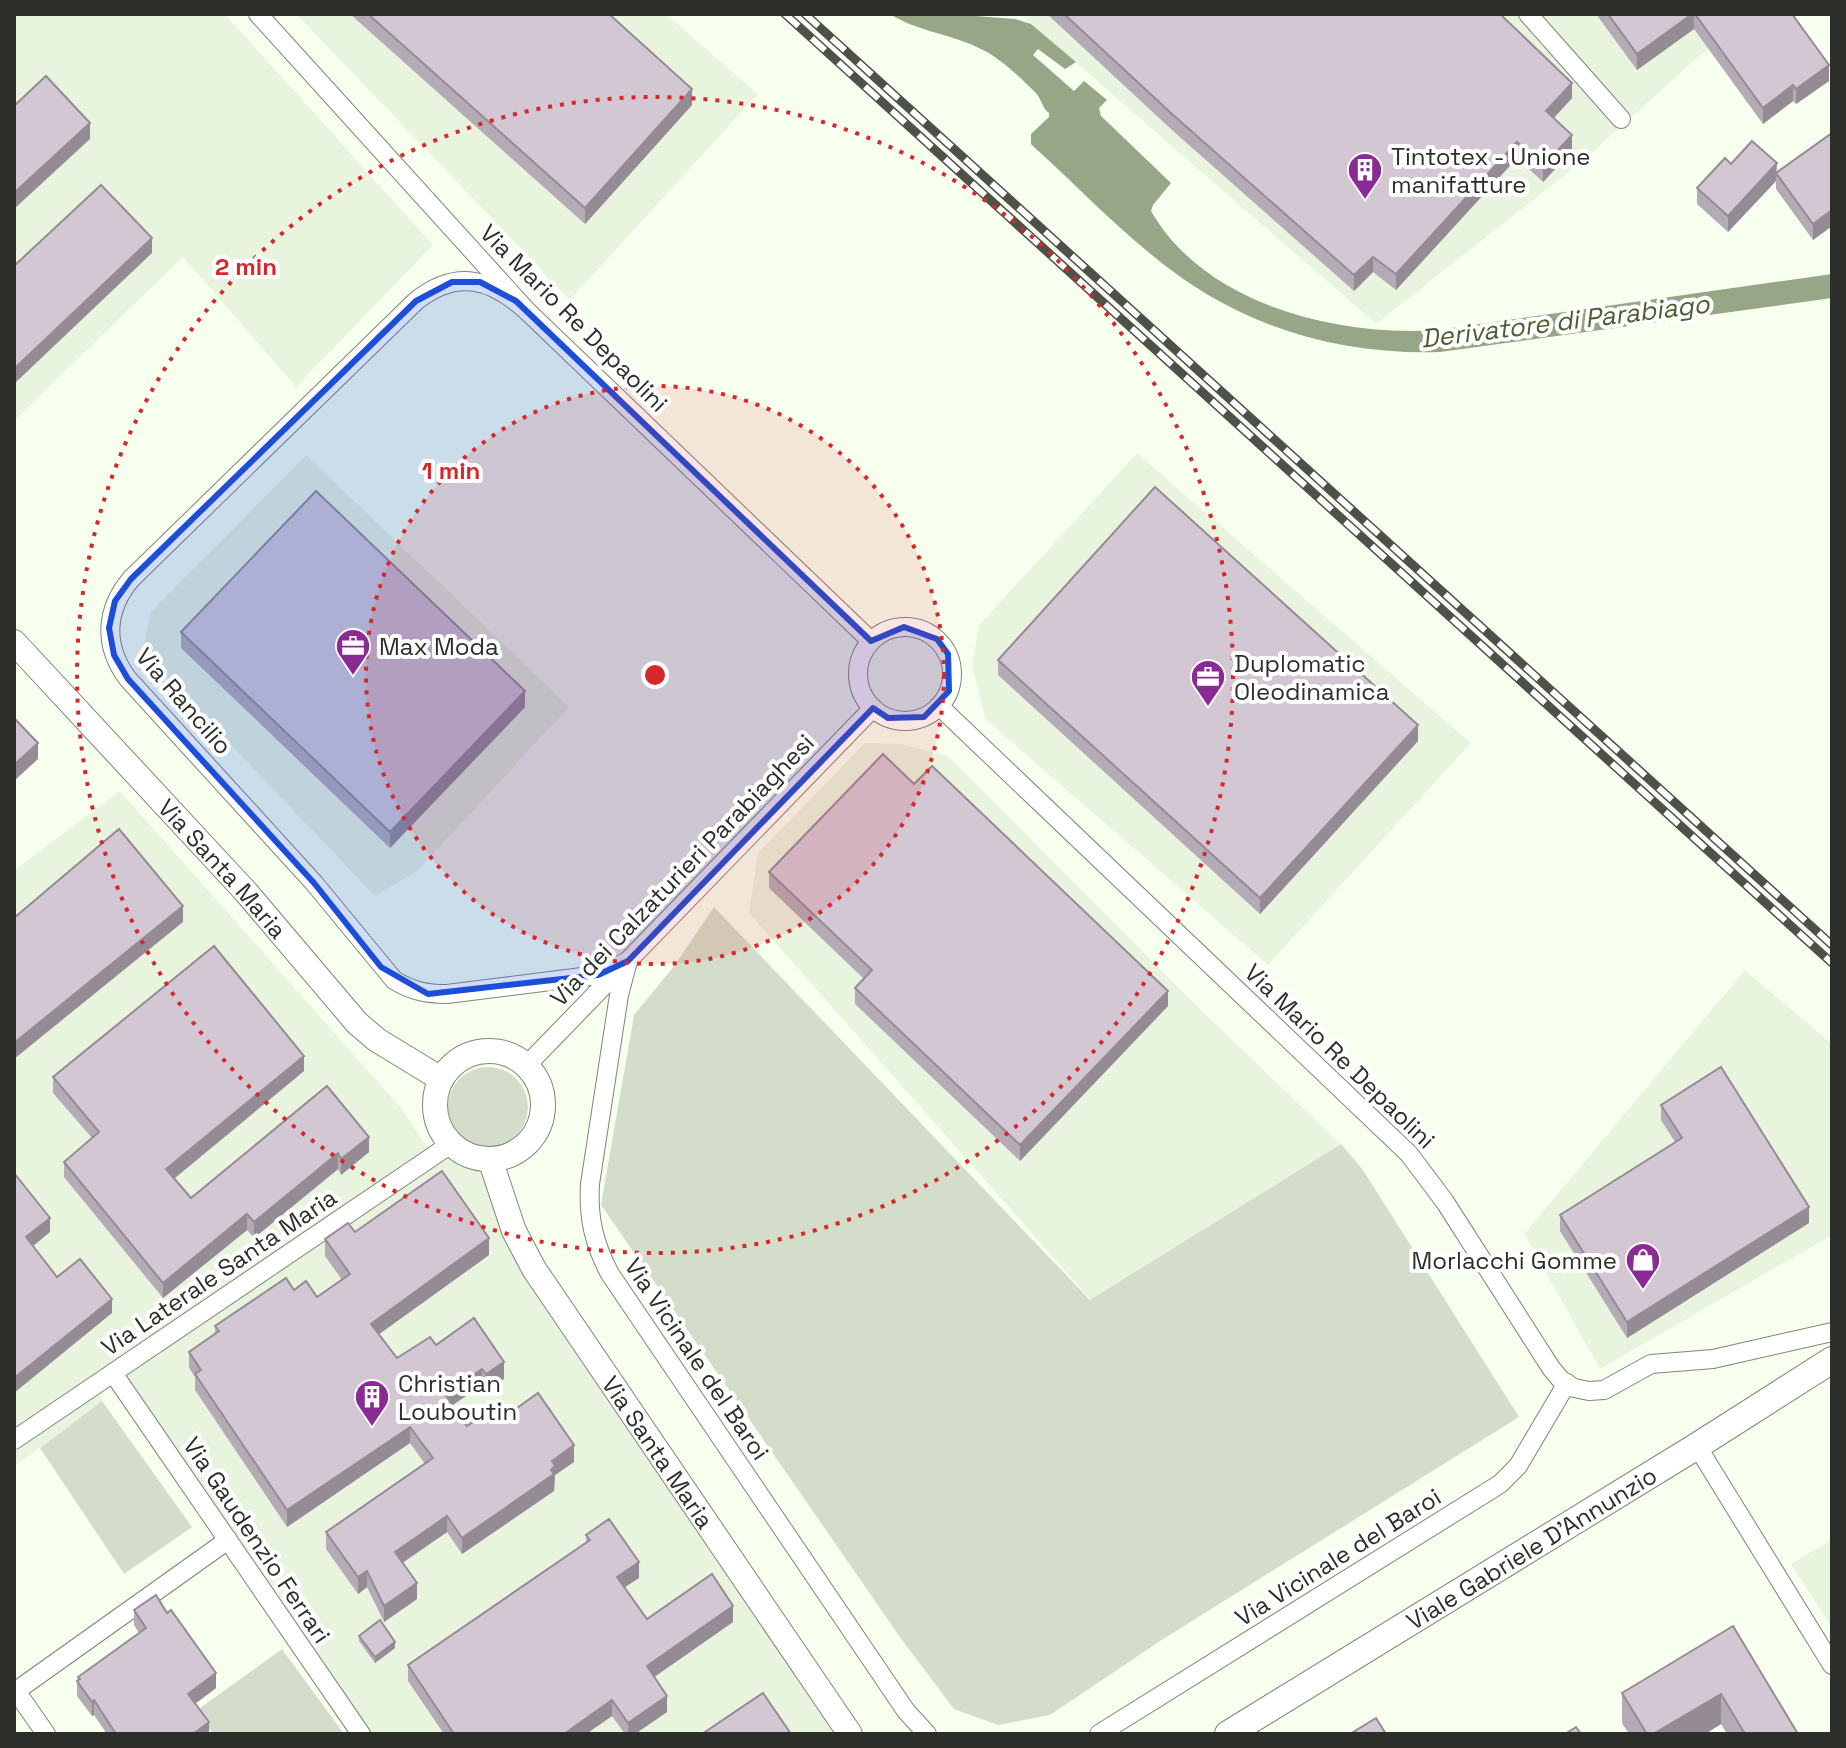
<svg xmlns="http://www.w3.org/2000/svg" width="1846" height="1748" viewBox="0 0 1846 1748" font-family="'Space Grotesk',sans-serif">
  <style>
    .built { fill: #e9f4de }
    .green { fill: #d3ddc9 }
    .water { fill: #98a688 }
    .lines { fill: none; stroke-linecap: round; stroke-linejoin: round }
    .minor-casing { stroke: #7f8678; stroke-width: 20 }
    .tertiary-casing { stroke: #7f8678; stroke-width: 26 }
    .secondary-casing { stroke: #7f8678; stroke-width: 28 }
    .minor { stroke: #fff; stroke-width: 18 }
    .tertiary { stroke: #fff; stroke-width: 24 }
    .secondary { stroke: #fff; stroke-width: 26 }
    .rail-casing { stroke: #4e514a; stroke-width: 9 }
    .rail { stroke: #fff; stroke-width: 6; stroke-dasharray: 18; stroke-linecap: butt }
    .wall { fill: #b5abb6 }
    .shaded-wall { fill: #948b94 }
    .building { fill: #d3c7d4; stroke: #948b94; stroke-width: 2 }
    .marked { fill: #1d4ed8; fill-opacity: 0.2; stroke: #1d4ed8; stroke-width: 6; stroke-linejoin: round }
    .ring { fill: none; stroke: #d62828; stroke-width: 4; stroke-dasharray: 4 8 }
    .labels { text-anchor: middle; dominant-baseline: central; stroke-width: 8; stroke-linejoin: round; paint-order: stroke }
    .poi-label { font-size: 24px; fill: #2c2f29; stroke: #fff; text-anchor: start }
    .street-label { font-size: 24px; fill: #2c2f29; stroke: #fff }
    .water-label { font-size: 26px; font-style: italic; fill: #4a5e2e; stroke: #fff }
    .centre { fill: #d62828; stroke: #fff; stroke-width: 4 }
    .ring-label { font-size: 24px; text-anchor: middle; font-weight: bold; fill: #d62828; stroke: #fff; stroke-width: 8; stroke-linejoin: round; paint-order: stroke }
  </style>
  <rect width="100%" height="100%" fill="#f7ffef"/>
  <g class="built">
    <polygon points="14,14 225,14 433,245 296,387 183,257 14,421"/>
    <polygon points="296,14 666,14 758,94 570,300"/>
    <polygon points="1020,14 1746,14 1584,160 1376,324"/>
    <polygon points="1137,453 1471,743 1268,965 986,720 972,665 979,625"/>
    <polygon points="306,455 569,707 417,871 375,896 157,667 144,646 151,612"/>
    <polygon points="865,743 901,744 948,756 1203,1012 1341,1144 1091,1300 749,913 758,853"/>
    <polygon points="120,791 402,1109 429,1150 95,1381 102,1401 14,1467 14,870"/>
    <polygon points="1745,970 1832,1044 1832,1235 1600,1369 1524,1234"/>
    <polygon points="452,1148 464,1156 487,1161 503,1213 849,1734 364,1734 115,1374"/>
    <polygon points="1832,1540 1832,1628 1791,1564"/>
  </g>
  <g class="green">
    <polygon points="714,907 1090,1300 1341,1144 1363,1170 1519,1417 1160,1641 1050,1715 998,1725 954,1709 902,1640 601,1205 634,1015 675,965"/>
    <circle cx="488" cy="1107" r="40"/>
    <polygon points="102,1401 192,1527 124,1574 40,1448"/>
    <polygon points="282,1649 344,1734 213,1734 196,1711"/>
  </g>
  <path class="water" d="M890,14H949L1015,19L1031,24L1076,62L1065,69L1038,49L1033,55L1074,91L1084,81L1107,100L1099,108L1101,116L1171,183L1153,205L1151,211C1204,304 1336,337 1437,330L1832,274V298L1440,352C1343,355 1249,329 1171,270C1124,235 1078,187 1034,147L1031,144V134L1049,117V113C1042,108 1042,100 1036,93C1021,78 1001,59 983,50C953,34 918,32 890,14Z"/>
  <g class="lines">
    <defs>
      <g id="minor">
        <polyline points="258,14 527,311 871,641"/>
        <polyline points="1528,14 1621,119"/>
        <path d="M527,311C491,278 456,269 416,301L131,579C105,610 103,646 128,679L314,883L394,980C412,991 426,994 447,994L598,975L628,961"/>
        <circle cx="905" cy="674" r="47"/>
        <polyline points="939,706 1409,1154 1445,1202 1551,1368 1561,1380 1574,1388 1589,1391 1604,1390 1651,1364 1713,1359 1832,1332"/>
        <path d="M628,961L619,995L590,1184C588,1218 594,1244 610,1274L906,1711L927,1734"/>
        <polyline points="526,1066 873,708"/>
        <polyline points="113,1373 361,1734"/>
        <polyline points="14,1440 451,1144"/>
        <polyline points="1697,1446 1832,1665"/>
        <polyline points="46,1734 16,1691 228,1540"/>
        <polyline points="1099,1734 1500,1484 1518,1466 1567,1383"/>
      </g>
      <g id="tertiary">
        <path id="s1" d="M14,642L246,892L357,1023L377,1040L441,1079"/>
        <circle cx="489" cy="1105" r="54"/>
        <path id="s2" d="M490,1159L514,1231L534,1269L850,1734"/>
      </g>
      <g id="secondary">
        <path id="s3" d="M1228,1734L1697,1446L1832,1360"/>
      </g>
    </defs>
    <use href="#minor" class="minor-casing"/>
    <use href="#tertiary" class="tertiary-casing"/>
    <use href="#secondary" class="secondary-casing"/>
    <use href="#minor" class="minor"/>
    <use href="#tertiary" class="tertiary"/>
    <use href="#secondary" class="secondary"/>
    <defs>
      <g id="rail">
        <polyline points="785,14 1832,963"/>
        <polyline points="805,14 1832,945"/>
      </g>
    </defs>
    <use href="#rail" class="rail-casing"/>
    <use href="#rail" class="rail"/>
  </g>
  <g class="wall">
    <polygon points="350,14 609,14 692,105 585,224"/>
    <polygon points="1047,14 1500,14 1572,98 1554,118 1572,151 1543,182 1517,158 1396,290 1373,272 1354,291 1172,130"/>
    <polygon points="1596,14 1792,14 1829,81 1796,104 1793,101 1763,124 1694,29 1637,70"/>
    <polygon points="1832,133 1832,226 1813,240 1776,189 1776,181 1728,232 1697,204 1697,188 1731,164 1777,172"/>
    <polygon points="181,632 525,707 390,848 181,648"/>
    <polygon points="998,660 1418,741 1260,914 998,675"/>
    <polygon points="914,784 1168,1006 1020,1161 855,1004 855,988 864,979 769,888 769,872"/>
    <polygon points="304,1071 174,1179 191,1198 327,1086 369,1152 341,1175 338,1169 254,1238 247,1230 163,1298 64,1177 64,1162 92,1138 53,1093 53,1077"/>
    <polygon points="1661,1105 1809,1223 1627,1338 1560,1231 1560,1215 1675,1142 1661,1120"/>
    <polygon points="355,1232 489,1255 379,1334 397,1358 436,1345 504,1379 486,1390 482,1385 453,1405 467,1426 510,1413 574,1462 555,1475 554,1491 462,1554 447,1532 402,1563 417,1599 384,1622 367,1587 358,1594 326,1549 326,1532 425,1464 410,1443 287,1527 195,1390 195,1377 189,1368 189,1352 215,1334 215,1326 294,1290 317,1297 342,1280 325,1256 325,1239"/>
    <polygon points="586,1535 639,1578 625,1587 647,1619 733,1622 654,1677 667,1712 635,1734 625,1734 612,1716 586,1734 444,1734 408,1681 408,1665 586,1543"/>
    <polygon points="134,1610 216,1688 195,1704 209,1734 107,1734 94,1715 92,1716 77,1696 77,1681 78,1677 139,1633 134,1625"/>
    <polygon points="1733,1626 1798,1734 1727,1734 1721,1724 1705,1734 1629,1734 1622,1723 1622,1693"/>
    <polygon points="359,1636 395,1648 375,1663 359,1641"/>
  </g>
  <g class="shaded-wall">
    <polygon points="1692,14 1694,14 1694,29 1637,70 1637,54"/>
    <polygon points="1829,65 1829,81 1796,104 1796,89"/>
    <polygon points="1572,83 1572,98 1546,126 1546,111"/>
    <polygon points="1793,85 1793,101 1763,124 1763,108"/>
    <polygon points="692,89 692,105 585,224 585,208"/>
    <polygon points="90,123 90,139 14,209 14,193"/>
    <polygon points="1572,135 1572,151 1543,182 1543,166"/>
    <polygon points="1517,142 1517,158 1396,290 1396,274"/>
    <polygon points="1777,163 1776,181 1728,232 1728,216"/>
    <polygon points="1832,210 1832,226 1813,240 1813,224"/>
    <polygon points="152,238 152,253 14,384 14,369"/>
    <polygon points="1373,257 1373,272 1354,291 1354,275"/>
    <polygon points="525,691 525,707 390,848 390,832"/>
    <polygon points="1418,725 1418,741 1260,914 1260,898"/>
    <polygon points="38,743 38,759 14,781 14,765"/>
    <polygon points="183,906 183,922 14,1059 14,1043"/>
    <polygon points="1168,991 1168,1006 1020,1161 1020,1145"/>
    <polygon points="304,1056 304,1071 166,1185 166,1169"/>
    <polygon points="369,1137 369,1152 341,1175 341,1159"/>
    <polygon points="338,1153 338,1169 254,1238 254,1222"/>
    <polygon points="1809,1207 1809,1223 1627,1338 1627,1322"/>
    <polygon points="247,1214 247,1230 163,1298 163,1283"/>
    <polygon points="50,1218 50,1232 26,1252 26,1237"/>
    <polygon points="489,1238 489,1255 371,1340 371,1324"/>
    <polygon points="112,1299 112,1313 14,1393 14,1378"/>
    <polygon points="504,1362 504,1379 486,1390 486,1374"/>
    <polygon points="482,1369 482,1385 445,1410 445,1394"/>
    <polygon points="410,1427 410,1443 287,1527 287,1510"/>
    <polygon points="574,1445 574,1462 555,1475 554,1491 462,1554 462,1538 552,1461"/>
    <polygon points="447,1516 447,1532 395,1568 395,1552"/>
    <polygon points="639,1562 639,1578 617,1592 617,1577"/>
    <polygon points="367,1571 367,1587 358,1594 358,1577"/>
    <polygon points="417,1583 417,1599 384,1622 384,1606"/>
    <polygon points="733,1606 733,1622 647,1682 647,1666"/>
    <polygon points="395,1642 395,1648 375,1663 375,1657"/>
    <polygon points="216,1673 216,1688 188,1709 188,1694"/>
    <polygon points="1721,1694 1721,1724 1705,1734 1653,1734"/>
    <polygon points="667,1696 667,1712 635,1734 628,1734 628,1723"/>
    <polygon points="94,1700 94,1715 92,1716 92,1702"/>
    <polygon points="612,1700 612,1716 586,1734 564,1734"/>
    <polygon points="209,1722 209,1734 193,1734"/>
  </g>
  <g class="building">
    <polygon points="368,14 609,14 692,89 585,208"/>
    <polygon points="1064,14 1500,14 1572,83 1546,111 1572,135 1543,166 1517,142 1396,274 1373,257 1354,275 1172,114"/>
    <polygon points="1608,14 1692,14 1637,54"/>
    <polygon points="1695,14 1792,14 1829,65 1796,89 1793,85 1763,108"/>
    <polygon points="46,76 90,123 14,193 14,106"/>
    <polygon points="1832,133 1832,210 1813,224 1776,173"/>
    <polygon points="1752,141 1777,163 1728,216 1697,188 1725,158 1731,164"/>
    <polygon points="101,185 152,238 14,369 14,266"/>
    <polygon points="1155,487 1418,725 1260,898 998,660"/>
    <polygon points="316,491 525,691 390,832 181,632"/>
    <polygon points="14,718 38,743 14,765"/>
    <polygon points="883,754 914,784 932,766 1168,991 1020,1145 855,988 872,970 769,872"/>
    <polygon points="119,829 183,906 14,1043 14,918"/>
    <polygon points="214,946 304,1056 166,1169 191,1198 327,1086 369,1137 341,1159 338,1153 254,1222 247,1214 163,1283 64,1162 99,1132 53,1077"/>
    <polygon points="1721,1067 1809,1207 1627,1322 1560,1215 1682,1138 1661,1105"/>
    <polygon points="442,1171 489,1238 371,1324 397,1358 430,1337 436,1345 474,1318 504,1362 486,1374 482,1369 445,1394 467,1426 502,1401 510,1413 538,1393 574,1445 552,1461 555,1466 551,1470 554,1474 462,1538 447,1516 395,1552 417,1583 384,1606 367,1571 358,1577 326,1532 433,1458 410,1427 287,1510 195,1374 201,1370 189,1352 219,1331 215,1326 286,1278 294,1290 306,1281 317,1297 350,1274 325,1239 348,1223 355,1232"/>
    <polygon points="14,1173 50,1218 26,1237 57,1277 80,1259 112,1299 14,1378"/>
    <polygon points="609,1519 639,1562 617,1577 647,1619 712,1574 733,1606 647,1666 667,1696 628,1723 612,1700 564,1734 454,1734 408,1665 590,1540 586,1535"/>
    <polygon points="156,1595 167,1613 171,1610 216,1673 188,1694 209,1722 193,1734 116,1734 94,1700 92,1702 77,1681 80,1679 78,1677 146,1628 134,1610"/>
    <polygon points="380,1620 395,1642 375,1657 359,1636"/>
    <polygon points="1733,1626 1798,1734 1745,1734 1721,1694 1653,1734 1647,1734 1622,1693"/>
    <polygon points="763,1693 791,1734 702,1734"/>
    <polygon points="1376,1718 1386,1734 1350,1734"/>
    <polygon points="1576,1727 1581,1734 1565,1734"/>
  </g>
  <path class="marked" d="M452,282H480L516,301L871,641L904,627L937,639L948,654L949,691L924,717L888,718L873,708L628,961L598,975L428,994L381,967L314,883L128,679L114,655L109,628L115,601L131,579L416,301Z"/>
  <circle cx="655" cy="675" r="289" fill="#d62828" fill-opacity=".12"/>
  <g class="ring">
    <circle cx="655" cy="675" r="289"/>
    <circle cx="655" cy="675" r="578"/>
  </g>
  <defs>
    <symbol id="building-pin" viewBox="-11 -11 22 30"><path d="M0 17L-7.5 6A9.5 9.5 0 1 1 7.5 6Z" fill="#8a2a94" stroke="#fff"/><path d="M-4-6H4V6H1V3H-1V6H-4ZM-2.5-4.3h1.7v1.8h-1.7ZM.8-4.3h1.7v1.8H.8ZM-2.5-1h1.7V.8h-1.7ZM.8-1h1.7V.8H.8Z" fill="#fff"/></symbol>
    <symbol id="office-pin" viewBox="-11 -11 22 30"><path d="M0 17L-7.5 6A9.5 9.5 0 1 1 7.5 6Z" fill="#8a2a94" stroke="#fff"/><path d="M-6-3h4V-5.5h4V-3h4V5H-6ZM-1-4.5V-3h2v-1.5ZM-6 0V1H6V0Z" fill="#fff"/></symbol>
    <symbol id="shop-pin" viewBox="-11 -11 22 30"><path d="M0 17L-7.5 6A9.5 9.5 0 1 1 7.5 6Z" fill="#8a2a94" stroke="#fff"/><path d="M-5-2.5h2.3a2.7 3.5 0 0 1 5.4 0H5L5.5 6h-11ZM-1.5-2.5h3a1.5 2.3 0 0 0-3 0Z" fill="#fff"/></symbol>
  </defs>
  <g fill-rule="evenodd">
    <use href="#building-pin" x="1345" y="150" width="40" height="54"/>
    <use href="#office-pin" x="333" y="626" width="40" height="54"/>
    <use href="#office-pin" x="1188" y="657" width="40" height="54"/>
    <use href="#shop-pin" x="1623" y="1240" width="40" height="54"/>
    <use href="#building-pin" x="352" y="1377" width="40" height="54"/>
  </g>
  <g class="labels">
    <g class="poi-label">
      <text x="1391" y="156">Tintotex - Unione<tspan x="1391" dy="28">manifatture</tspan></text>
      <text x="379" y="646">Max Moda</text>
      <text x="1234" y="663">Duplomatic<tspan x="1234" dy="28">Oleodinamica</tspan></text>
      <text x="1617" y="1260" text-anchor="end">Morlacchi Gomme</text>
      <text x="398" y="1383">Christian<tspan x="398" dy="28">Louboutin</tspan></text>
    </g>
    <g class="street-label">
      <text transform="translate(574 318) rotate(45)">Via Mario Re Depaolini</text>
      <text transform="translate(184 701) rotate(49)">Via Rancilio</text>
      <text stroke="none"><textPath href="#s1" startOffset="308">Via Santa Maria</textPath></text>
      <text transform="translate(682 870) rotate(-46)">Via dei Calzaturieri Parabiaghesi</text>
      <text transform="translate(1340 1056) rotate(44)">Via Mario Re Depaolini</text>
      <text transform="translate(219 1272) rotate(-34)">Via Laterale Santa Maria</text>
      <text transform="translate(697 1359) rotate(56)">Via Vicinale del Baroi</text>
      <text stroke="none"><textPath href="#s2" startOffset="340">Via Santa Maria</textPath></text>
      <text transform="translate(257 1540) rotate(56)">Via Gaudenzio Ferrari</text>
      <text stroke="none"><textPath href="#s3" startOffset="356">Viale Gabriele D'Annunzio</textPath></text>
      <text transform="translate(1338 1557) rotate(-32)">Via Vicinale del Baroi</text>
    </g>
    <g class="water-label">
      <text transform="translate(1565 321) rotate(-7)">Derivatore di Parabiago</text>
    </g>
  </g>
  <circle cx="655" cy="675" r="12" class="centre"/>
  <g class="ring-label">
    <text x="246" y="275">2 min</text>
    <text x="451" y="479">1 min</text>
  </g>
  <rect width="1846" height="1748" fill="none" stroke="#2c2f29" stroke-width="32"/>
</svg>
